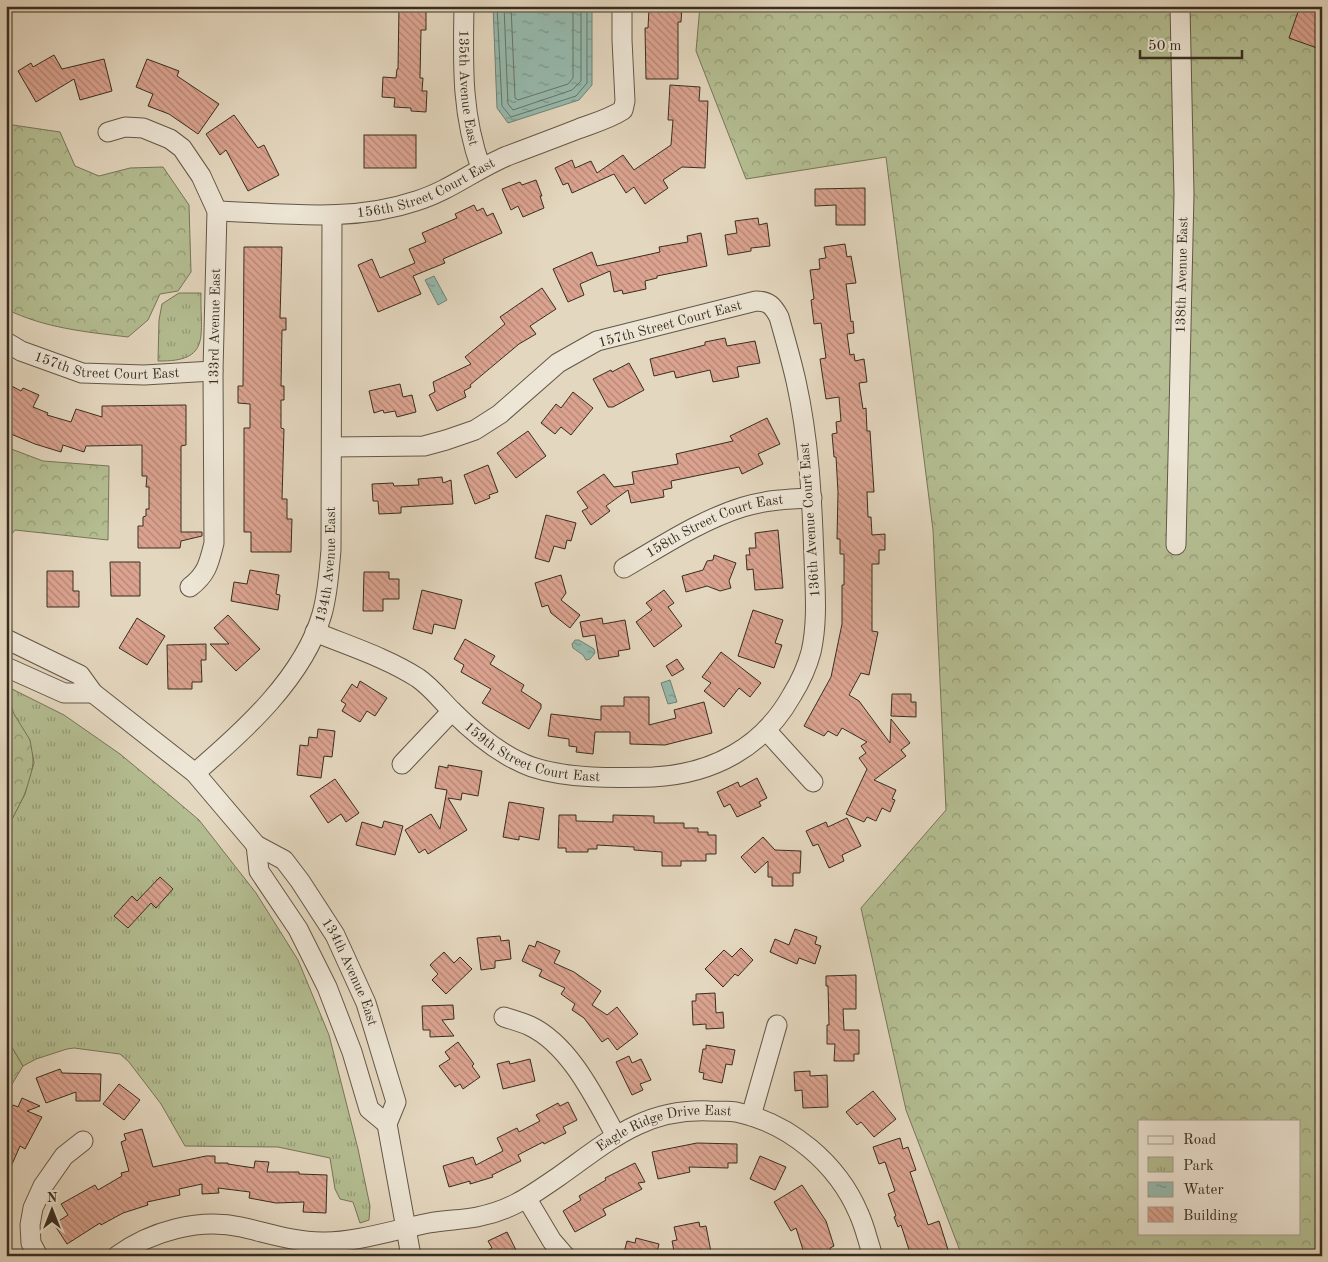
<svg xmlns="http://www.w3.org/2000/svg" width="1328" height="1262" viewBox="0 0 1328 1262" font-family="'Old Standard TT',serif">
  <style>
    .forest { fill: url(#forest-crowns); stroke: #767658; fill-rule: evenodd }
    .park { fill: url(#park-tufts); stroke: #767658 }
    .water { fill: url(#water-ripples); stroke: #708275 }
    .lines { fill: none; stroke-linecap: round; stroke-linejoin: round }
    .shore { stroke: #677466; stroke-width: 1 }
    .building { fill: url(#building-back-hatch); stroke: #382e1f }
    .minor-casing { stroke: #635847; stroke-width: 21 }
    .minor { stroke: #ede5d5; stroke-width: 19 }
    .labels { text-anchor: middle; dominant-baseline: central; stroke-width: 4.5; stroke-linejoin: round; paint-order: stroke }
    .street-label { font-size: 14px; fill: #382e1f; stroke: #ede5d5 }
  </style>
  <defs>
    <pattern id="forest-crowns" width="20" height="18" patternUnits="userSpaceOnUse" patternTransform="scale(1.25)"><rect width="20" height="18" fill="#b4be92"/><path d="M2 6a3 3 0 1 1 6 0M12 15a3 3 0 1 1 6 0" fill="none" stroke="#939b77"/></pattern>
    <pattern id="park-tufts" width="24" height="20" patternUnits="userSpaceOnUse" patternTransform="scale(1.25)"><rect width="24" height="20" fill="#b4be92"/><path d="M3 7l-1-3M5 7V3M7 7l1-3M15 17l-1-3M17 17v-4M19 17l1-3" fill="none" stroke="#939b77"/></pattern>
    <pattern id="water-ripples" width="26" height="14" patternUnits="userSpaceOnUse" patternTransform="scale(1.25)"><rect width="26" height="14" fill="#96baae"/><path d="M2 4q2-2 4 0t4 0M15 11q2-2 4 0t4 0" fill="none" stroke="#7b988d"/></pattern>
    <pattern id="building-back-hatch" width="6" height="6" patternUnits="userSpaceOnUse" patternTransform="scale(1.25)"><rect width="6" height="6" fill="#dba390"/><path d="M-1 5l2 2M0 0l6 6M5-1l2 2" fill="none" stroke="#b38575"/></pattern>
  </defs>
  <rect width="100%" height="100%" fill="#e4d7bf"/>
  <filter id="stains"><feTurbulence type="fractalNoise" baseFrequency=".004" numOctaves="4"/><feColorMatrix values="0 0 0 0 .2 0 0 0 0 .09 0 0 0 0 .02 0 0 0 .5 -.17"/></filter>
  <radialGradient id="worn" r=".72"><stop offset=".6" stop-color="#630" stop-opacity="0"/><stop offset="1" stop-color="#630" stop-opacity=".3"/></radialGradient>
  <g class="forest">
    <path d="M700,6H1322V1256H962L906,1110L861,908L946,810L933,530L886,157L746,179L696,51ZM1139,1121H1299V1233H1139Z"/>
    <path d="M6,124L60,132L75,166L99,176L130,168L163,167L189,205L191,272L178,291L160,294L148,320L128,337C86,332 44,328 6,309Z"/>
    <polygon points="6,447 43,461 109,466 108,540 15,530 7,540 6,545"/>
    <path d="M6,702L10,703C15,716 26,727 30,740C41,771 20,804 6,831Z"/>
    <polygon points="6,1037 23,1066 6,1094"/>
  </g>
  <g class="park">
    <path d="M179,293H201C200,335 212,362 158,361L159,320L162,304Z"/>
    <polygon points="6,686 64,715 120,754 166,792 199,820 256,893 298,960 329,1035 358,1149 370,1206 369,1220 360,1223 353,1202 340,1199 335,1189 330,1158 278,1147 185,1146 161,1104 129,1062 120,1054 74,1048 67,1049 36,1059 23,1066 6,1037 6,831 25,794 34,763 30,740 14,714 10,703 6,702"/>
  </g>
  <g class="water">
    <polygon points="493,6 592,6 592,85 579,100 508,123 497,108"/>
    <polygon points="434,276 447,300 438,305 425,280"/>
    <polygon points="575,640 579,640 594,649 595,653 590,659 586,660 583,655 573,648 572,644"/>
    <polygon points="670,680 677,702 668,704 661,683"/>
  </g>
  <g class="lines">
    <g class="shore">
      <polyline points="497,6 502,106 511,117 576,96 587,83 587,6"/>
      <polyline points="504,6 508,104 513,110 572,90 581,81 581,6"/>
      <polyline points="511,6 515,98 518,100 568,84 573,78 573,6"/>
    </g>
  </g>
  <g class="building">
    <polygon points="399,6 426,6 426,30 421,30 420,78 423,78 422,91 427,91 426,112 411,111 411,108 394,107 395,98 382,97 383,77 396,78 397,69 398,69"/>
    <polygon points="656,6 682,6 681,22 678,22 678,79 646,79 645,28 648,28 649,8 656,9"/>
    <polygon points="1300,6 1322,6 1322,35 1317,48 1289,38"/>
    <polygon points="54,55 62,69 104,59 112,91 80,100 74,79 36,102 18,71 31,63 33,67"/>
    <polygon points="147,59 179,71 177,76 219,104 198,134 169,114 148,106 153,94 136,87"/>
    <polygon points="670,85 700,87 699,101 708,101 705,168 682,167 663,180 668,188 645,204 634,187 626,193 614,174 572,193 568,183 563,185 555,168 572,160 575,168 591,161 597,173 623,155 634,170 671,145 673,120 668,120"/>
    <polygon points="234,115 258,148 264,145 279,175 248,191 226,150 220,155 206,134"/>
    <rect x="364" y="135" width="52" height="33"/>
    <polygon points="536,180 542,196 540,196 544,208 523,217 518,206 511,210 502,189 520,182 522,185"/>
    <polygon points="865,188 865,225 836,225 836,205 815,206 815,189"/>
    <polygon points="474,205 477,211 483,208 487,216 493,213 502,233 443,259 445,263 413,276 421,294 378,312 358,265 372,259 380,278 415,263 409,249 426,242 422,233 457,218 455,214"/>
    <polygon points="758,218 759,225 767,223 770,246 751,248 751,251 728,255 725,235 737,233 735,221"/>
    <polygon points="701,233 707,266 657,276 657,278 645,281 646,289 623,294 622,290 614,292 610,271 580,284 584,295 568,302 553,269 592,252 597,266 660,252 659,247 688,242 687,236"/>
    <polygon points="845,244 847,257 851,256 856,283 846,284 851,322 853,321 854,333 847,334 850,355 854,354 855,361 864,359 867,382 859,383 863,409 866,408 867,431 870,431 874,492 867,492 868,517 871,517 872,535 885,534 885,550 879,550 879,564 872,564 872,631 878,632 869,675 861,673 849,695 859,701 890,743 891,719 910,743 901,750 906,756 874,780 896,790 892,799 895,800 890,812 882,808 876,821 867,817 864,822 846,814 867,769 859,758 866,753 861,746 867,742 842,728 837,736 828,731 824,736 804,726 831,677 842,624 842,585 844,585 844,554 840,554 840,539 837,539 838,492 836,457 834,457 832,434 837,433 836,422 841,421 839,397 826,399 820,359 826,358 821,323 814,324 811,300 814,299 810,270 820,269 819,259 826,258 824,247"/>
    <polygon points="244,247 282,247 280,318 286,318 286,330 282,330 281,386 284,386 284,400 281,400 281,428 284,429 282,499 287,499 287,519 292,519 291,552 251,552 251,532 244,532 244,428 250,428 250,404 238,403 238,386 243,386"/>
    <polygon points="542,288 556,309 530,326 536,334 519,344 470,385 471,387 464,391 466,397 437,411 429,395 435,392 433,382 471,364 465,357 505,324 500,317"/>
    <polygon points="725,338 727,346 755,341 760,363 737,367 739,377 713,382 710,370 676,378 674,371 654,376 650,359 705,345 705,342"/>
    <polygon points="629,363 644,390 613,407 608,407 593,379 611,370 612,372"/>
    <polygon points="6,383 21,391 23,388 39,395 33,407 48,413 47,415 71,422 76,409 102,417 102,406 186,405 186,445 181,446 181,532 202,532 202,536 181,541 180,548 138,548 138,526 143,526 143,517 146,516 146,509 149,509 149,487 146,487 147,476 142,476 142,445 86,446 84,452 63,445 61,452 35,444 6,432"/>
    <polygon points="400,384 403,397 412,395 416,412 397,417 395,411 384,413 383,410 374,413 369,391"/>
    <polygon points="573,392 593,408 571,435 561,427 555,434 541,423 556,404 561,408"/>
    <polygon points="767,418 780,444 758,454 763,464 742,474 739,467 671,481 672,488 663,490 664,497 631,503 628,490 606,506 610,511 591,525 582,511 588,508 577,492 604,474 614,487 634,484 632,472 678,464 676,454 733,441 730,436"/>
    <polygon points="528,431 546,456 516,478 497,453"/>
    <polygon points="488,465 498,492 489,495 490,498 475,504 464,475"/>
    <polygon points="442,477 443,483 451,480 453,504 401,507 401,513 379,514 378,501 373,501 372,484 393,483 394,486 419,485 418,479"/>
    <polygon points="546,515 576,523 571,541 567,540 565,549 554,546 549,562 535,558"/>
    <polygon points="778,530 783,588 755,590 753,569 747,570 746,555 750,555 749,548 756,548 755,533"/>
    <polygon points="714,555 736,563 729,581 731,588 720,591 707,586 686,592 682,576 703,570 707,561 713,560"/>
    <polygon points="110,562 140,562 140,596 111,596"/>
    <polygon points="250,570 279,575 276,594 280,595 278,610 231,601 234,582 247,584"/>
    <polygon points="47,571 73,571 73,591 79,591 79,607 47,607"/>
    <polygon points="364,572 389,572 389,579 399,579 399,599 383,599 383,611 363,611"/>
    <polygon points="561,575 566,593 561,600 580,615 570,628 551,613 548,605 542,607 535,583"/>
    <polygon points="422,590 462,600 455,629 434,624 432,634 413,629"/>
    <polygon points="664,590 674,603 668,607 682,626 654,647 636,622 652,610 646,603"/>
    <polygon points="753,610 783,620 775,643 782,645 774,668 738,656"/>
    <polygon points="228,615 260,649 236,671 210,644 229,644 214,628"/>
    <polygon points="137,618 165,636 147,665 119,648"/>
    <polygon points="602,618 603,624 625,620 630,649 618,651 619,656 599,659 595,635 583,637 580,622"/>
    <polygon points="465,639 495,656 490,664 524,685 521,691 541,704 541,708 529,729 482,703 491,689 461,672 464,665 454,659"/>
    <polygon points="206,644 206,660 201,660 202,682 192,682 192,689 168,689 167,645"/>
    <polygon points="721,652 761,683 750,697 739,688 724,707 704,691 711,683 702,677"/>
    <polygon points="677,659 684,669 672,676 666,666"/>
    <polygon points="360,681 387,698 375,716 367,711 360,722 342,711 346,704 341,701 352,684 357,688"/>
    <polygon points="892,694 911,694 911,702 916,702 916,717 891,716"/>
    <polygon points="624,697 649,697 649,725 676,718 674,710 704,702 712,733 665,745 630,744 630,732 595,732 593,754 576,752 577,747 569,746 569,739 548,736 551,714 601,720 601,706 624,706"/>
    <polygon points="318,729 335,731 332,757 324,756 321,778 297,775 300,745 308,746 309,737 317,738"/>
    <polygon points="448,765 482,771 478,796 462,793 461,800 448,798 467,830 428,854 425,849 419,853 405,830 431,814 440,829 447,790 435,788 439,766 448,768"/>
    <polygon points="757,778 767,798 759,802 761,806 737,817 730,804 724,807 717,792 738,782 740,787"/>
    <polygon points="335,779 359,813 346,822 341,814 328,823 310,796"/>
    <polygon points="509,802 544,808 539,840 519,836 519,840 503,837"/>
    <polygon points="559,815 576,815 576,821 613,822 613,815 654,816 654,823 684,823 684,828 698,828 698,832 708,832 708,835 716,835 716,854 706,854 706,861 681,861 681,866 662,866 662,852 634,850 634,847 597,845 597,849 588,849 588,852 566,852 566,848 558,848"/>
    <polygon points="847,818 861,846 842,855 844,861 829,868 818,844 813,846 806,831 826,822 828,827"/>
    <polygon points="384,821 403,826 395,855 356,845 362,822 382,828"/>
    <polygon points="763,837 775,850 801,851 800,873 793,873 793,886 772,886 772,877 768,877 768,861 755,873 741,857"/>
    <polygon points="160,877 173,889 156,908 151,903 128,928 114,916 132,896 137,901"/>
    <polygon points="795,929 817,937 815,944 821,946 815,964 799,958 797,964 770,952 775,939 789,945"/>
    <polygon points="500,936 501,941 509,940 511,959 495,961 495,968 481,970 477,938"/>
    <polygon points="537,941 560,951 554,963 574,972 601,991 592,1005 607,1015 617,1007 638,1034 617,1050 608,1038 602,1042 584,1018 572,1010 575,1004 561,994 565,988 539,976 542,970 522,961 529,945 535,947"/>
    <polygon points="741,948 753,960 738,976 735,974 723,987 705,969 724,950 732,957"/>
    <polygon points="444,952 454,963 460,957 472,969 446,994 432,980 438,974 430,965"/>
    <polygon points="856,975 856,1009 843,1009 844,1030 859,1030 859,1054 854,1054 854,1061 834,1061 835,1044 827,1044 827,1025 829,1025 828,986 826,986 826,976"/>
    <polygon points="715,993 716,1013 723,1012 724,1028 706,1029 706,1024 693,1025 692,1001 696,1001 696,994"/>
    <polygon points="453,1005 454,1019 442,1020 454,1036 430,1037 430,1030 423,1030 422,1006"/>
    <polygon points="458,1042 474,1064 472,1066 480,1077 463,1089 460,1084 455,1087 439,1066 450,1059 445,1052"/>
    <polygon points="706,1045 735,1050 732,1065 726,1064 722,1083 703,1079 704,1073 699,1072 703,1049 706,1049"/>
    <polygon points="629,1056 632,1063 641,1059 651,1080 640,1084 643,1090 632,1095 616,1062"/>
    <polygon points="530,1059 535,1081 503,1089 497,1064 509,1061 510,1064"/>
    <polygon points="60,1069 62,1073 101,1074 100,1101 76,1101 76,1092 46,1103 36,1078"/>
    <polygon points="810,1071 810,1076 827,1075 828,1107 803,1108 802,1090 795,1091 794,1072"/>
    <polygon points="119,1084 140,1100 124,1120 103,1104"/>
    <polygon points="873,1091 896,1119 874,1137 861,1122 857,1125 846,1112"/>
    <polygon points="22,1098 40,1106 27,1111 42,1117 25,1149 20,1146 6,1178 6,1121 13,1105 18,1107"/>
    <polygon points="568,1102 577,1120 563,1127 566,1133 544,1144 543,1142 518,1155 521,1161 492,1175 493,1177 470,1184 470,1181 449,1187 443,1166 473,1157 476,1165 503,1151 497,1138 517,1128 519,1132 540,1121 536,1115 558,1103 560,1106"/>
    <polygon points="142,1129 153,1167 206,1156 215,1156 215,1163 228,1163 228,1164 254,1168 255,1161 269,1162 267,1172 299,1172 299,1174 327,1175 326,1213 303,1212 304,1202 276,1203 249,1198 250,1192 218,1188 219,1193 202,1194 202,1184 179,1189 180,1195 147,1202 148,1205 123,1213 101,1225 100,1223 67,1244 54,1224 68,1215 61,1204 95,1185 98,1190 122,1176 121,1173 129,1171 121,1142 126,1140 124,1134"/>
    <polygon points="900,1138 903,1149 908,1147 916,1170 910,1172 928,1225 939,1221 950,1256 911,1256 901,1225 898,1227 894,1217 896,1216 888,1194 895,1191 885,1162 879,1164 873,1147"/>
    <polygon points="697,1143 737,1144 737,1163 728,1163 728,1168 689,1167 690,1172 658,1179 652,1152"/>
    <polygon points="760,1156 786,1167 775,1190 750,1179"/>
    <polygon points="635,1163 645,1182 638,1183 642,1189 603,1209 606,1215 575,1232 563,1211 581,1200 579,1196 606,1180 605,1178"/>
    <polygon points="802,1185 826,1221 834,1246 830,1248 832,1256 805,1256 796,1228 791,1231 774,1202"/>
    <polygon points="699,1222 700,1227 706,1226 711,1252 688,1256 675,1256 672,1241 677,1240 674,1227"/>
    <polygon points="507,1232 519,1256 477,1256 492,1248 488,1241"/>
    <polygon points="636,1238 659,1244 656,1256 623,1256 627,1241 635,1243"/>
  </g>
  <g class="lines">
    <defs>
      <g id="minor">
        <path id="s1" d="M464,6C463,62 461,114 481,168"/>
        <path d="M108,132L125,127L143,128L170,139L182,148L201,176L217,211L213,371L214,543C209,563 207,574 190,587"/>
        <path id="s2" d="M217,211C283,213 351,223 416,201C449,191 476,169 507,156C531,147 555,138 578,129C594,123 609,119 623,110L625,101L622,40V6"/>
        <path id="s3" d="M6,342L21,351L82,373L144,375L213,371"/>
        <path id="s4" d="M1176,545L1184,194L1180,6"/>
        <path id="s5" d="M624,568C662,546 701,520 743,507C765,500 789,499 812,498"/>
        <path id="s6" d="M315,632C349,646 387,658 418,678C431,687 441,700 452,711C475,734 501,756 532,767C568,779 615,778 653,777C713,774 763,747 792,695C800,682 807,667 811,652C818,622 815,589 814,558C812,499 809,439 796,381C791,359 785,338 779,317C773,306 769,301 756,301L597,341L558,363L500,414L475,430L446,440L424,446L332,447"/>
        <path id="s7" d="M6,639L80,675L93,693L195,773L256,845L284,860L300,881L335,935L366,1003L396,1102L387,1124L411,1256"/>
        <polyline points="6,667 64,693 93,693"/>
        <polyline points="766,730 813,782"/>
        <polyline points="402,764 452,711"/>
        <path id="s8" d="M195,773C244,731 304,677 322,614C328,593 329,572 331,550L332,216"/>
        <polyline points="256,845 259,871 298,929 327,987 352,1052 369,1109 387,1124"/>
        <path d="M504,1017C513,1020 522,1022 530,1026C570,1045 595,1098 616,1136"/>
        <polyline points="751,1116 777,1025"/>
        <polyline points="527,1199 552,1241 565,1256"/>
        <polyline points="38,1256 31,1243 30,1225 33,1208 43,1186 64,1156 83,1141"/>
        <path id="s9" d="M117,1256C151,1231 199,1218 241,1227C268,1233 294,1242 322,1242C354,1243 398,1229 429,1223C445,1220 461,1220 477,1217C512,1210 530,1196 558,1177C609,1141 644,1108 710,1111C719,1111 728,1111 736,1112C790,1123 838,1164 859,1214C865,1227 868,1242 873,1256"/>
      </g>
    </defs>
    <use href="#minor" class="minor-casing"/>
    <use href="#minor" class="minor"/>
  </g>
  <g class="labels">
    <g class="street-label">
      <text stroke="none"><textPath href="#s1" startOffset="82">135th Avenue East</textPath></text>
      <text stroke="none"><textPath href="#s2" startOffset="214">156th Street Court East</textPath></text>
      <text stroke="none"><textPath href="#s4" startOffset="270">138th Avenue East</textPath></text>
      <text transform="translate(670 324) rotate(-15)">157th Street Court East</text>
      <text transform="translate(215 327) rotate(-89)">133rd Avenue East</text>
      <text stroke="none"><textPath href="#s3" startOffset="106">157th Street Court East</textPath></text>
      <text transform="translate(810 520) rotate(-94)">136th Avenue Court East</text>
      <text stroke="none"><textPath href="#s5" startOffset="101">158th Street Court East</textPath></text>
      <text stroke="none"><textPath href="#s8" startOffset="256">134th Avenue East</textPath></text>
      <text stroke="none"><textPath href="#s6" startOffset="254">159th Street Court East</textPath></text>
      <text stroke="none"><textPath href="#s7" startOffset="491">134th Avenue East</textPath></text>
      <text stroke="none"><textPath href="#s9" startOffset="582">Eagle Ridge Drive East</textPath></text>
    </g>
  </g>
  <rect width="1328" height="1262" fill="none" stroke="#e4d7bf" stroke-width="25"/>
  <rect x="8" y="8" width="1313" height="1247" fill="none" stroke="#382e1f" stroke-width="2.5"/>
  <rect x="12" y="12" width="1303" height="1237" fill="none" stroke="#382e1f"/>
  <rect x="1138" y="1120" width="162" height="115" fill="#ede5d5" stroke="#a59c8c"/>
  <rect x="1148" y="1136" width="25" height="8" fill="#ede5d5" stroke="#a59c8c"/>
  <text x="1183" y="1144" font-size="15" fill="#382e1f">Road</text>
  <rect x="1148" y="1157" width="25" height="15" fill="url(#park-tufts)" stroke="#a59c8c"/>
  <text x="1183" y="1170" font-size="15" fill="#382e1f">Park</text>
  <rect x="1148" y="1182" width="25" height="15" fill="url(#water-ripples)" stroke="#a59c8c"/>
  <text x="1183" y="1194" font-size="15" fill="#382e1f">Water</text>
  <rect x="1148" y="1207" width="25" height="15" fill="url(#building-back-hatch)" stroke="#a59c8c"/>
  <text x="1183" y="1220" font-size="15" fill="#382e1f">Building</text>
  <g transform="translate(52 1210)" stroke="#ede5d5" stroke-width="4" paint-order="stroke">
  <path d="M0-4L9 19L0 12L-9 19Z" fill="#382e1f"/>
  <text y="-8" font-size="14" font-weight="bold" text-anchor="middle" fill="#382e1f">N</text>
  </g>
  <path d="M1140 50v8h102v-8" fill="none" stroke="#382e1f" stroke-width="2.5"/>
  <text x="1148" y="50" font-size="15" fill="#382e1f" stroke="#ede5d5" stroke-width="4" paint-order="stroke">50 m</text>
  <rect width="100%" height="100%" filter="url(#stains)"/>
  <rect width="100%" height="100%" fill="url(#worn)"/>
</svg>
